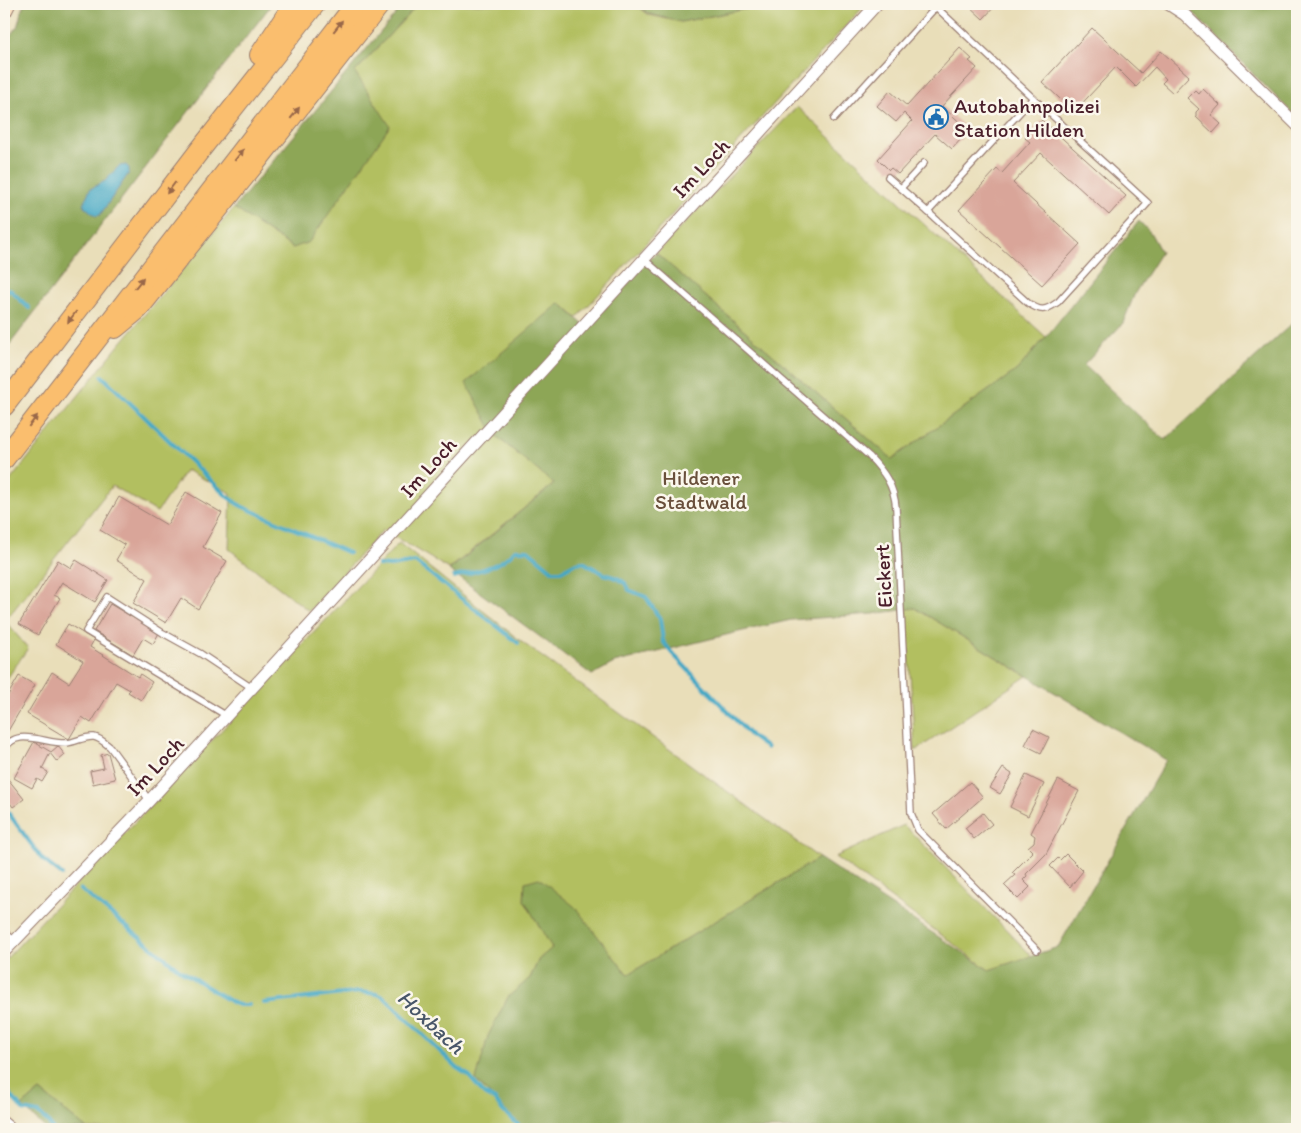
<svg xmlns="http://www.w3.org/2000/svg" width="1301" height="1133" viewBox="0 0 1301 1133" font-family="Itim,sans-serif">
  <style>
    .green { fill: #b2bf61; stroke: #7e6f46 }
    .forest { fill: #8da657; stroke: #6c6241 }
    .water { fill: #45a8c5; stroke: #486478 }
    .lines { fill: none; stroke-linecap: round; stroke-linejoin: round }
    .stream { stroke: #45a8c5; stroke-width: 4 }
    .building { fill: #d9a599 }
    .service-casing { stroke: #9a7e72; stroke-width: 8 }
    .minor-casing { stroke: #9a7e72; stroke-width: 13 }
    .secondary-casing { stroke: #9a7e72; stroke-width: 18 }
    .motorway-casing { stroke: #9a7e72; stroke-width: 22 }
    .service { stroke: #fff; stroke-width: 5.5 }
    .minor { stroke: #fff; stroke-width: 11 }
    .secondary { stroke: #fde5c5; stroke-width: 16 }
    .motorway { stroke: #fabe6e; stroke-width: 20 }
    .oneway { fill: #996749 }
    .labels { text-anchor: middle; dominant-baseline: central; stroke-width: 5; stroke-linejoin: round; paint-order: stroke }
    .poi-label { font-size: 21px; fill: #4a1f2b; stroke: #fbf7ec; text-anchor: start }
    .street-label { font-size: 21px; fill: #4a1f2b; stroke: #fbf7ec }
    .park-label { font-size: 21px; fill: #694f3b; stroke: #fbf7ec }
    .water-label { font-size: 22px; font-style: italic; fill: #485669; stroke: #fbf7ec }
  </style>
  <rect width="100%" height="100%" fill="#fbf7ec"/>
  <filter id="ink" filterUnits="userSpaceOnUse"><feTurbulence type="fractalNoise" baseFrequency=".02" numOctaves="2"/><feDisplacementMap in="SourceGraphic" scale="10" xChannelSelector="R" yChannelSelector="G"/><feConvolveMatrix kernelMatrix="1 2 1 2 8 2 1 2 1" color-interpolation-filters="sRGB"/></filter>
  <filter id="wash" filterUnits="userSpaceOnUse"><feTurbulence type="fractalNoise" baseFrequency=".0096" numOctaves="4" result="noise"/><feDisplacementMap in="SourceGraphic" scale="20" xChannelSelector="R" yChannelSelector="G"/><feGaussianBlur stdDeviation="1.12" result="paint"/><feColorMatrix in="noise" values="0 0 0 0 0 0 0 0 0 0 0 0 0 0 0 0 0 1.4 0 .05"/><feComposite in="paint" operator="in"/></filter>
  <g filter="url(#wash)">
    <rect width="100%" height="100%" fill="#e9deb9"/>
    <g class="green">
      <polygon points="418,4 635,4 649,15 681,22 770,4 866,4 577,318 560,303 495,435 554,484 449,569 383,530 309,611 229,549 231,493 186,470 157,512 112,486 5,621 28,648 4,683 4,511 8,505 4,488 115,350 234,208 293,248 355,72"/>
      <polygon points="797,107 1046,337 1017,370 892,459 656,253"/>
      <polygon points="399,543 523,643 819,858 629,974 524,900 553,948 539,959 530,978 508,998 476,1080 522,1129 87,1129 40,1091 22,1106 4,1095 4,961 285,663"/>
      <polygon points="915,608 1027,676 915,751 906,609"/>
      <polygon points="904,825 1032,956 989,970 835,857"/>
    </g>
    <g class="forest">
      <polygon points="24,4 272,4 216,76 4,352 4,42 17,27"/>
      <polygon points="404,4 418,4 355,72 390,126 309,242 293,248 234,208"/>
      <polygon points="635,4 770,4 681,22 649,14"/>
      <polygon points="1184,4 1297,4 1297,118"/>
      <polygon points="1139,221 1150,232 1161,252 1135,293 1123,323 1084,365 1165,440 1297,319 1297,1129 522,1129 476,1080 488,1036 508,997 530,978 539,959 552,948 524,900 525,882 539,878 575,907 624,970 629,974 819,858 989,970 1058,947 1166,760 915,608 873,614 791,620 734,633 614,663 592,675 449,570 554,484 495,435 466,383 560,303 587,328 656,253 892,459 1017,370 1046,337"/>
      <polygon points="40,1091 87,1129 46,1129 22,1106"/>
    </g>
    <polygon class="water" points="126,165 129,168 129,173 100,215 96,216 85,207 83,204 90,189 105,181 119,166"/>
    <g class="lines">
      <g class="stream">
        <polyline points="4,296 9,289 29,308"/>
        <polyline points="102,376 228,497 241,506 349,553"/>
        <polyline points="378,565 391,566 415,562 518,643"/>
        <path d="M454,577C476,571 500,568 515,550H528L553,571H561L576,563L583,562L604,574L617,578L625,583L629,590L646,597L660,619L663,641L671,652L751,736L767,748"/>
        <polyline points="4,807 42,859 62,875"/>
        <polyline points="80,889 180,970 233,1003 239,1005 249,1005"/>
        <polyline points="264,1003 360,992 377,994 384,997 457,1068 468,1075 484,1094 495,1100 503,1111 523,1129"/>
        <polyline points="4,1087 23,1110 38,1113 46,1120 53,1129"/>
      </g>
    </g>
    <g id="blocks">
      <g class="building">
        <polygon points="967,4 997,4 983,19"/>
        <polygon points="1092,28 1141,73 1161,51 1189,76 1173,93 1162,83 1166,79 1155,67 1136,87 1116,67 1074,112 1042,82"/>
        <polygon points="960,48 972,59 969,61 977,68 942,106 966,128 960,135 962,138 952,149 935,134 898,174 891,168 889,170 878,159 912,121 904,113 896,122 877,106 890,91 907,106"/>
        <polygon points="1203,89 1220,105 1211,115 1221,124 1213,133 1196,117 1196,112 1199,109 1187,98 1195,90 1199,94"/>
        <polygon points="1042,120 1126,196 1109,215 1041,153 1013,183 1080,244 1042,285 959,210 997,169 1002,173 1030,142 1025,138"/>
        <polygon points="186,492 222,513 203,547 227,561 198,609 181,598 166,623 133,603 147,579 116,560 125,545 100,530 119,497 167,525"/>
        <polygon points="58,560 71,568 76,560 108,580 95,602 62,582 54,595 60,598 38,635 19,624"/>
        <polygon points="110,604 159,633 153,644 143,638 133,655 94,631"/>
        <polygon points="68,624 94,640 90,647 138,677 140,674 152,682 141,700 128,692 130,690 116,682 91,723 82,717 69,739 27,714 52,672 69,683 83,661 56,644"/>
        <polygon points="19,676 35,685 5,736 4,735 4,702"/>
        <polygon points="1033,729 1049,737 1041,753 1025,745"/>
        <polygon points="34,742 51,752 58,746 65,755 57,762 50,753 42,769 48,772 42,782 37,779 32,788 14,778"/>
        <polygon points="108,753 115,779 93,784 90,771 104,768 101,755"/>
        <polygon points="1003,768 1012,774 1000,794 990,788"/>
        <polygon points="4,774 24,799 13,807 4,795"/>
        <polygon points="1026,775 1044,784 1028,816 1010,807"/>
        <polygon points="1058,780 1079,791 1046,854 1026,874 1027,876 1023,880 1030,887 1018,899 1004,885 1015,875 1012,873 1033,852 1028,847 1034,842 1035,836 1031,833"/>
        <polygon points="970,782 983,797 946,829 933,814"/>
        <polygon points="983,813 992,824 974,839 965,828"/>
        <polygon points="1066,854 1083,871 1070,887 1050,866 1058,858 1060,860"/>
      </g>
    </g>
  </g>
  <g filter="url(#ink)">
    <use href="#blocks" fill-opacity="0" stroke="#9a7e72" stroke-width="1"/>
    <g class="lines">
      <defs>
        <g id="service">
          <polyline points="834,119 936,7 933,4"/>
          <polyline points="888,177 928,212 1033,98 936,7"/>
          <polyline points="901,188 924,163"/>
          <path d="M928,212L1028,303C1041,312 1045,311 1058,302L1148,203L1033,98"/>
          <path d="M644,259L869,456C884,472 894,485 896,508L911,813L918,830L1037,950"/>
          <polyline points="227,716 86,631 107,597 163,633 201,654 252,688"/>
          <path d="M4,751C14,725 47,745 67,743C76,742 85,736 94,737C100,738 105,743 110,747L149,800"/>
          <polyline points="4,931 14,941"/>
          <polyline points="4,1120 15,1129"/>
        </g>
        <g id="minor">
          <polyline points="1168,4 1185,15 1297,125"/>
          <polyline points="4,952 148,802 877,4"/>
        </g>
        <polyline id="secondary" points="4,10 7,4"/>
        <g id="motorway">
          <polyline points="260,55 294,4"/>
          <polyline points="115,328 138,309 259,158 380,4"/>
          <polyline points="4,406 200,150 315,4"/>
          <polyline points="4,459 356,4"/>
        </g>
      </defs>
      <use href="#service" class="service-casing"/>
      <use href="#minor" class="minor-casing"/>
      <use href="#secondary" class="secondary-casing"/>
      <use href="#motorway" class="motorway-casing"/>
      <use href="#service" class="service"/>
      <use href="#minor" class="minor"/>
      <use href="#secondary" class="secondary"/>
      <use href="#motorway" class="motorway"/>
    </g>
    <defs><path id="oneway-solid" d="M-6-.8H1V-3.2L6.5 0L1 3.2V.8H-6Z" transform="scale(1.25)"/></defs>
    <g class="oneway">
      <use href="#oneway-solid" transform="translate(338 26) rotate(-52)"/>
      <use href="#oneway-solid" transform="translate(295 113) rotate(-52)"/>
      <use href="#oneway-solid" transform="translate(239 155) rotate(-52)"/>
      <use href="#oneway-solid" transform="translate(171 188) rotate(127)"/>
      <use href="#oneway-solid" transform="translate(139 283) rotate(-52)"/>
      <use href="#oneway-solid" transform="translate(72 317) rotate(127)"/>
      <use href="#oneway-solid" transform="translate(33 421) rotate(-52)"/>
    </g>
  </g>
  <defs>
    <symbol id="civic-ring" viewBox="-11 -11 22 22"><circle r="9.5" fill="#fbf7ec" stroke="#1f6fb2" stroke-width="1.5"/><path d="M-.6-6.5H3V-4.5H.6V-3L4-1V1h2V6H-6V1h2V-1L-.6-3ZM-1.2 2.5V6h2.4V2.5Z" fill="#1f6fb2"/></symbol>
  </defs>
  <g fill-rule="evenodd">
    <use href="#civic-ring" x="922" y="103" width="28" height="28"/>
  </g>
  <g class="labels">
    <g class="poi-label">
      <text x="954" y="105">Autobahnpolizei<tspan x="954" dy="24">Station Hilden</tspan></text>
    </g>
    <g class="street-label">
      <text transform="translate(701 168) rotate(-47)">Im Loch</text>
      <text transform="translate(428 467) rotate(-48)">Im Loch</text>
      <text transform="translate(883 576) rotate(-93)">Eickert</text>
      <text transform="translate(155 766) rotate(-47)">Im Loch</text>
    </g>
    <g class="park-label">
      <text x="701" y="477">Hildener<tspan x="701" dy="24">Stadtwald</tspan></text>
    </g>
    <g class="water-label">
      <text transform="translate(431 1022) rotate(43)">Hoxbach</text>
    </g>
  </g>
  <rect width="1301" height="1133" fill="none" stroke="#fbf7ec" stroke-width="20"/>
</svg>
